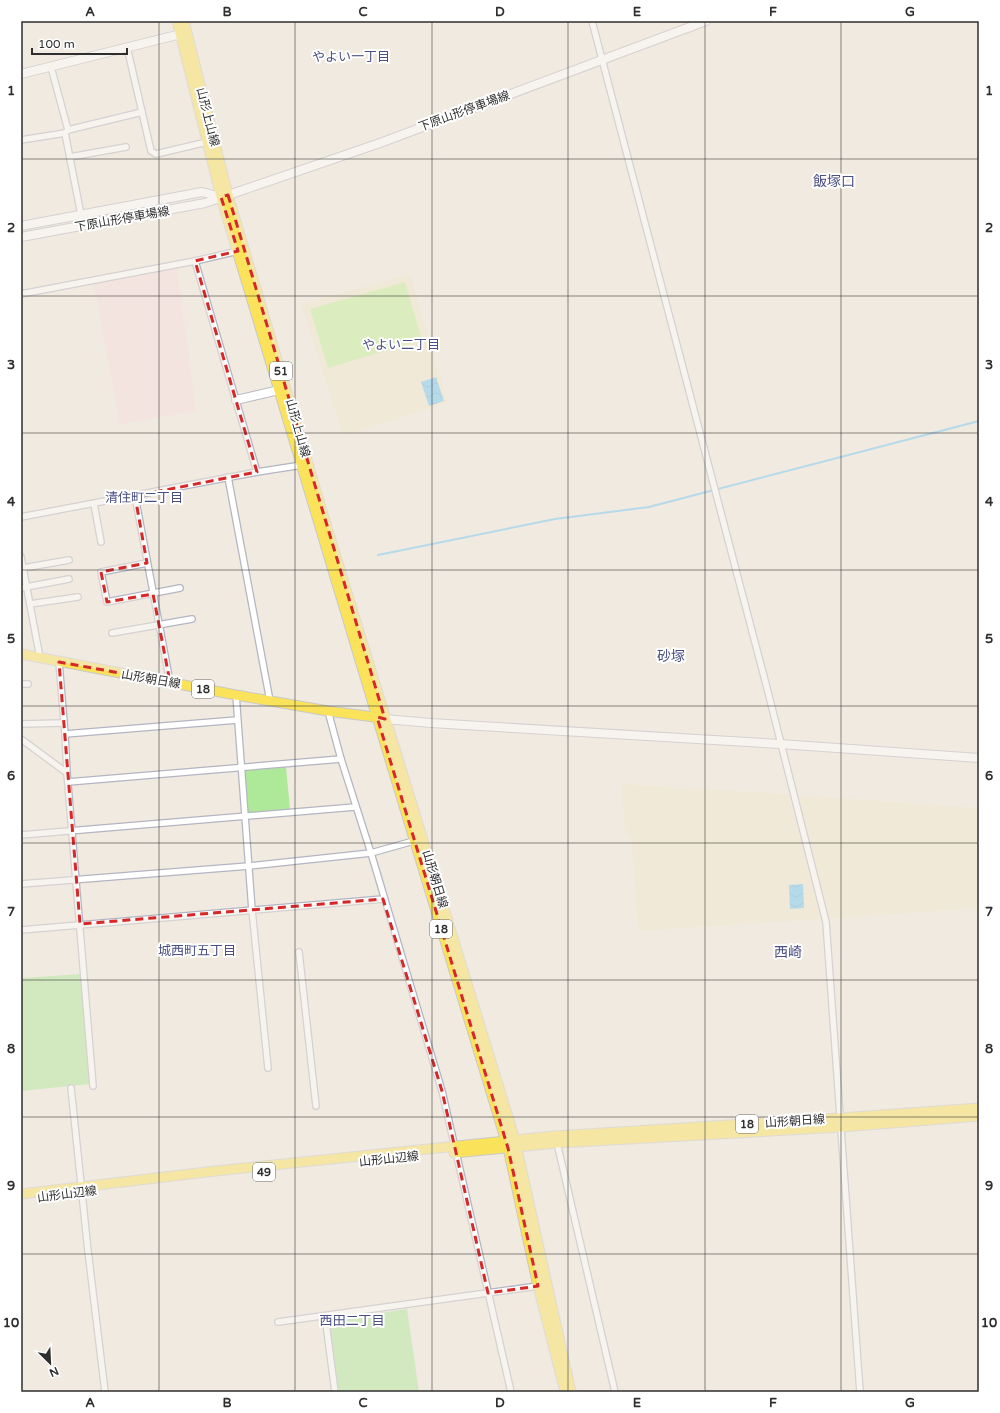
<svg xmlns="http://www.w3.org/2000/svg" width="1000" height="1413" viewBox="0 0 1000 1413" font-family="'Varela Round','Noto Sans JP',sans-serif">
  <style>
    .education { fill: #f2e9cf }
    .medical { fill: #f6dedd }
    .grass { fill: #aee99a }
    .pitch { fill: #c2f095 }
    .water { fill: url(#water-waves) }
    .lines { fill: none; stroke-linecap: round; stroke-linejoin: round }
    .stream { stroke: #6ec7f7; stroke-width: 2 }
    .street-casing { stroke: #b4b5c2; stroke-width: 8 }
    .secondary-casing { stroke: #b4b5c2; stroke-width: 10 }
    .primary-casing { stroke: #c9c9c9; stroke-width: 11 }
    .street { stroke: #fff; stroke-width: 5.5 }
    .secondary { stroke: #fff; stroke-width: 8 }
    .primary { stroke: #fae25b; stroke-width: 9 }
    .marked { fill: none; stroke: #d62828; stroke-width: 3; stroke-dasharray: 8 5; stroke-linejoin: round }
    .grid { fill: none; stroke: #2e2e2e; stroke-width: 1; stroke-opacity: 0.55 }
    .labels { text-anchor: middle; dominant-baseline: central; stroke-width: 4; stroke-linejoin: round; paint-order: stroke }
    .shield { fill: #fff; stroke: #6d6d6d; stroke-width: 1 }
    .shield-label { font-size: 11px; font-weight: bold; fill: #2e2e2e }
    .street-label { font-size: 12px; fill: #2e2e2e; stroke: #fff }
    .neighbourhood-label { font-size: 13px; fill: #4a5083; stroke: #fff }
    .quarter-label { font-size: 14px; fill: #4a5083; stroke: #fff }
    .neatline { fill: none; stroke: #2e2e2e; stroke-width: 1.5 }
    .grid-label { font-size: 13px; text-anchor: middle; font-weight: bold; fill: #2e2e2e }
  </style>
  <defs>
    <pattern id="water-waves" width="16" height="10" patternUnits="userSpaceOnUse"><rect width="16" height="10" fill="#6ec7f7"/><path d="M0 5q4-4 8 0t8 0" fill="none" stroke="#60abd4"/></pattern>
  </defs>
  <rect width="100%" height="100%" fill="#f0eae0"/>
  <g class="education">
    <polygon points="410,274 448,403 343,436 301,304"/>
    <polygon points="621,784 789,794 822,919 638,931 631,837 625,830"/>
    <polygon points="798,795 979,808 979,908 829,919"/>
  </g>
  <polygon class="medical" points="177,268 196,411 120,424 94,284"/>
  <g class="grass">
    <polygon points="286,767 290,809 247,813 244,771"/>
    <polygon points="82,974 91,1084 21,1091 21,978"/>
    <polygon points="407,1309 419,1392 338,1392 330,1325 334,1320"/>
  </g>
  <polygon class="pitch" points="405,282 422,340 328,368 310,309"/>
  <g class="water">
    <polygon points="436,377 444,401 429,406 421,382"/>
    <polygon points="803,884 804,908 790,909 789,885"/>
  </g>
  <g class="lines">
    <polyline class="stream" points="378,555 555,519 649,507 979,421"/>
    <defs>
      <g id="street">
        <polyline points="592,21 768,692 826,922 860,1392"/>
        <polyline points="127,47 151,151 156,154 207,142"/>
        <polyline points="51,67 68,130"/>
        <polyline points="65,133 81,215"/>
        <polyline points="21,140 65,133 68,130 142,112"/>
        <polyline points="70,157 126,147"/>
        <polyline points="195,261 257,472"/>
        <polyline points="21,294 195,261 238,251"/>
        <polyline points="228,477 270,701"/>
        <polyline points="135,496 170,682"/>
        <polyline points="94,504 101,542"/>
        <polyline points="21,517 257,472 302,465"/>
        <polyline points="21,557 40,658"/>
        <polyline points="147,563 101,572 107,602 180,588"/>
        <polyline points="23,568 69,560"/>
        <polyline points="21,588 69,579"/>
        <polyline points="30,604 78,597"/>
        <polyline points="112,633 192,619"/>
        <polyline points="59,662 65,734 67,773 93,1086"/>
        <polyline points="21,684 28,684"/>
        <polyline points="236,695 252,910 268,1068"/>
        <polyline points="328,711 341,759 371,853 442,1091 511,1392"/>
        <polyline points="21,724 64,723"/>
        <polyline points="65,734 237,720"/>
        <polyline points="21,739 67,773"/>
        <polyline points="68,782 341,759"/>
        <polyline points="21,835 355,807"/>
        <polyline points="21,884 249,866 371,853 417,840"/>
        <polyline points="21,930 383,899"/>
        <polyline points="299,952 316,1106"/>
        <polyline points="71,1088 88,1251 105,1392"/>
        <polyline points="557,1143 615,1392"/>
        <polyline points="325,1316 335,1392"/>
        <polyline points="278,1322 538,1286"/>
      </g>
      <g id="secondary">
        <polyline points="21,74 181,34"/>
        <polyline points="21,226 202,192 221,197"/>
        <polyline points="21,237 205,203 380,143 706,21"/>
        <polyline points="236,400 279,390"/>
        <polyline points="385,719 431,723 780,744 979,758"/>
      </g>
      <g id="primary">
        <polyline points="177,21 221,197 377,717 508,1148 538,1286 565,1392"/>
        <polyline points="184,21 228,195 322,511 515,1140 571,1392"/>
        <polyline points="21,654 236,695 328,711 382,718"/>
        <polyline points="454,1153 557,1143 842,1127 979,1116"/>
        <polyline points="21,1194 215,1171 554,1136 840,1118 979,1108"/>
      </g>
    </defs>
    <use href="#street" class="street-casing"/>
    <use href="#secondary" class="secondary-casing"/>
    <use href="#primary" class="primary-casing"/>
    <use href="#street" class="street"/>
    <use href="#secondary" class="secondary"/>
    <use href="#primary" class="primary"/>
  </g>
  <path d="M0 0H1000V1413H0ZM228,195L385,719L377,717L508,1148L538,1286L488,1293L442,1091L383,899L80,924L59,662L170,682L153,594L107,602L101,572L147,563L135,496L257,472L195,261L238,251L221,197Z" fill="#f0eae0" fill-opacity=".55" fill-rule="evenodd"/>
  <path class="marked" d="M228,195L385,719L377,717L508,1148L538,1286L488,1293L442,1091L383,899L80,924L59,662L170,682L153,594L107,602L101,572L147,563L135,496L257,472L195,261L238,251L221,197Z"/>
  <path class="grid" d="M159,21V1392M295,21V1392M432,21V1392M568,21V1392M705,21V1392M841,21V1392M21,159H979M21,296H979M21,433H979M21,570H979M21,706H979M21,843H979M21,980H979M21,1117H979M21,1254H979"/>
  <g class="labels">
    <g class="shield">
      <rect x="270" y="362" width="22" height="18" rx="3"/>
      <rect x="192" y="680" width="22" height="18" rx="3"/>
      <rect x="430" y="920" width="22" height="18" rx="3"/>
      <rect x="736" y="1115" width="22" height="18" rx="3"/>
      <rect x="253" y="1163" width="22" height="18" rx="3"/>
    </g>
    <g class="shield-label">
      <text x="281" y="371">51</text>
      <text x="203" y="689">18</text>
      <text x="441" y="929">18</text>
      <text x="747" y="1124">18</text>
      <text x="264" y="1172">49</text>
    </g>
    <g class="street-label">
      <text transform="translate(464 111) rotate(-20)">下原山形停車場線</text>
      <text transform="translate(208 117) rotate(76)">山形上山線</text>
      <text transform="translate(122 219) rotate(-10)">下原山形停車場線</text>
      <text transform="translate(298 428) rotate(74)">山形上山線</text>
      <text transform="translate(151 679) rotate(10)">山形朝日線</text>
      <text transform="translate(435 879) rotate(73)">山形朝日線</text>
      <text transform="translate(795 1121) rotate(-4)">山形朝日線</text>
      <text transform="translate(389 1159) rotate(-6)">山形山辺線</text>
      <text transform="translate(67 1194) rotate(-7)">山形山辺線</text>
    </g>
    <g class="neighbourhood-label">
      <text x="351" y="57">やよい一丁目</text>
      <text x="401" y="345">やよい二丁目</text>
      <text x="144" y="498">清住町二丁目</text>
      <text x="197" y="951">城西町五丁目</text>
      <text x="352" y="1321">西田二丁目</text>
    </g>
    <g class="quarter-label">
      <text x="834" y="181">飯塚口</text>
      <text x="671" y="656">砂塚</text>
      <text x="788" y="952">西崎</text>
    </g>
  </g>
  <rect width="1000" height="1413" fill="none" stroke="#ffffff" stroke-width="44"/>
  <g transform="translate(50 1363) rotate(156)" stroke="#ffffff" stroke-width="3" paint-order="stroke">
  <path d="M0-3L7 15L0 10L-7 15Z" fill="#2e2e2e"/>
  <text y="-6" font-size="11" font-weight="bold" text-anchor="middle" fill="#2e2e2e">N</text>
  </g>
  <path d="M32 48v6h95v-6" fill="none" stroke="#2e2e2e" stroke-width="2"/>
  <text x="38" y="48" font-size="12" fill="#2e2e2e" stroke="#ffffff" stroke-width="3" paint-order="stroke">100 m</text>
  <rect x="22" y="22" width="956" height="1369" class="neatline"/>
  <g class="grid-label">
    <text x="90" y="16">A</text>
    <text x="227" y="16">B</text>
    <text x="363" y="16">C</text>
    <text x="500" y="16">D</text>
    <text x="637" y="16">E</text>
    <text x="773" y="16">F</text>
    <text x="910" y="16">G</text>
    <text x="11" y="95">1</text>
    <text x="989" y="95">1</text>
    <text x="11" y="232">2</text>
    <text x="989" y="232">2</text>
    <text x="11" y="369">3</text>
    <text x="989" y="369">3</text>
    <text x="11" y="506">4</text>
    <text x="989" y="506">4</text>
    <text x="11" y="643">5</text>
    <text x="989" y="643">5</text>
    <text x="11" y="780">6</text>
    <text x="989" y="780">6</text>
    <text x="11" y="916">7</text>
    <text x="989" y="916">7</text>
    <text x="11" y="1053">8</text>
    <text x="989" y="1053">8</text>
    <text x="11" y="1190">9</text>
    <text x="989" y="1190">9</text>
    <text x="11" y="1327">10</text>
    <text x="989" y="1327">10</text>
    <text x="90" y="1407">A</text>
    <text x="227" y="1407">B</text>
    <text x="363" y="1407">C</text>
    <text x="500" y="1407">D</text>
    <text x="637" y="1407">E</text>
    <text x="773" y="1407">F</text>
    <text x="910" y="1407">G</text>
  </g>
</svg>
